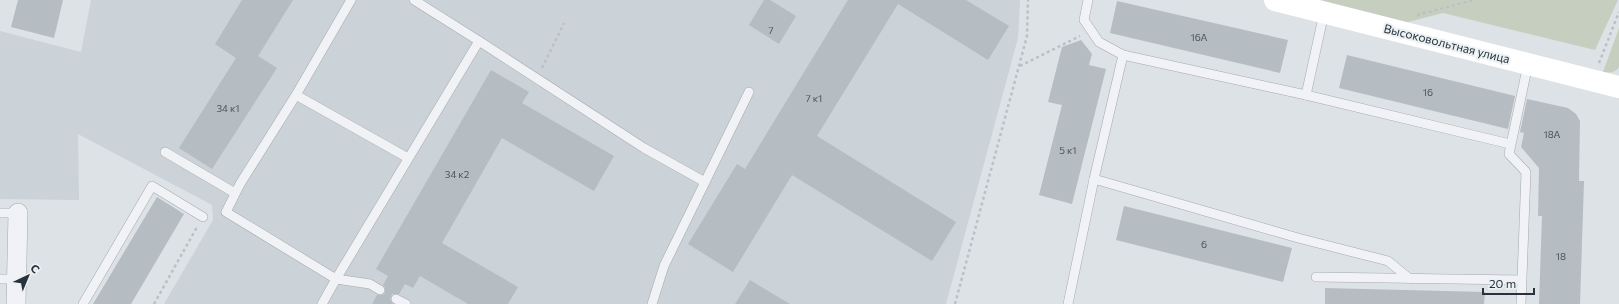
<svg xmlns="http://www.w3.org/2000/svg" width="1619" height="304" viewBox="0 0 1619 304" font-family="Commissioner,sans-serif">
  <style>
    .built { fill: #cbd2d8 }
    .green { fill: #c6cfbf }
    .building { fill: #b5bcc2 }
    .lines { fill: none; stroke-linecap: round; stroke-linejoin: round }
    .lane-casing { stroke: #a3aab0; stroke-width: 10 }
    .street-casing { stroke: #a3aab0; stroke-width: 20 }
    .path { stroke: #bcc0c5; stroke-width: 2.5; stroke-dasharray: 3 3; stroke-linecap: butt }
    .lane { stroke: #f0f2f5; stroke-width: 9 }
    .street { stroke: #f0f2f5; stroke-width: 19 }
    .secondary { stroke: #fff; stroke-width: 22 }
    .labels { text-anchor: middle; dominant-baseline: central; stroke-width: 4; stroke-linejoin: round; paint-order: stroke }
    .number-label { font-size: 10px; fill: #4b545e }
    .street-label { font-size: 12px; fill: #28323c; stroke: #ecf1f4 }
  </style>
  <rect width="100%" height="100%" fill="#dde2e6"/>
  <polygon class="built" points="91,0 1020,0 1018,38 946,304 164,304 213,220 212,205 78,134 79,200 0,199 0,31 81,52"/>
  <g class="green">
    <polygon points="1310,0 1618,0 1595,50 1443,13 1404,23"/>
    <path d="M1619,28V67C1615,73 1609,73 1603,72Z"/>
  </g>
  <g class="building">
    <polygon points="18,0 63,0 54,38 11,27"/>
    <polygon points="242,0 293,0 258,56 277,68 212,169 179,148 236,58 215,44"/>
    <polygon points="764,0 770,0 796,16 779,44 749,25"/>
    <polygon points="848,0 966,0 1009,26 988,60 898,4 817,136 956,222 932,261 792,175 733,272 688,244 737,164 745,169"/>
    <polygon points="1117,1 1288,40 1280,73 1110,33"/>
    <polygon points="1081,40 1092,54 1089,65 1106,69 1072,204 1039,195 1062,105 1048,102 1062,47"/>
    <polygon points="1347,55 1515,96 1508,129 1339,88"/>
    <polygon points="491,70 529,92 522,103 614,156 594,191 502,138 442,243 518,287 508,304 468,304 420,276 413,288 405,284 399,294 392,294 390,299 393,304 372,304 377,295 383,295 385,293 385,287 383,285 388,276 376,269"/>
    <polygon points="1527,99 1568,108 1576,114 1580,121 1579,181 1584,181 1580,304 1539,304 1542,216 1538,216 1539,168 1521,147 1524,133 1520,132"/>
    <polygon points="157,197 184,214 131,304 93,304"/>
    <polygon points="1124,206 1292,248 1283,282 1116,240"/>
    <polygon points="750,280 790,304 735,304"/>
    <polygon points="1325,288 1485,292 1484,304 1325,304"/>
  </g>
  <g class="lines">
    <defs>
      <g id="lane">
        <polyline points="351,0 296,95 240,184 226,212 336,279 479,41 644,148 705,182"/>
        <polyline points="414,0 479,41"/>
        <polyline points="1088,0 1084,20 1099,42 1123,55 1094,179 1298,238 1388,261 1410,279"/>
        <polyline points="1123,55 1306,95 1510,144"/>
        <polyline points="296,95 408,158"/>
        <polyline points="1306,95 1324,13"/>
        <polyline points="165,152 235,193"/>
        <polyline points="0,213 18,213"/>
        <polyline points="1316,277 1521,280"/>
        <polyline points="0,279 16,279"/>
        <polyline points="396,299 406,304"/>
        <polyline points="83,304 152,186 203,217"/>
        <polyline points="322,304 336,279 370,284 380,290"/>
        <polyline points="652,304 664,266 749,92"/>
        <polyline points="1068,304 1094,179"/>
        <polyline points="1521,304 1526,172 1509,154 1528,64"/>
      </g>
      <polyline id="street" points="16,304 18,213"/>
    </defs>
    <use href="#lane" class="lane-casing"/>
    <use href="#street" class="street-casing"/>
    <g class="path">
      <polyline points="1417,15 1474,0"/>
      <polyline points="1599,63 1619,12"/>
      <polyline points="1020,66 1080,36"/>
      <polyline points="542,68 564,23"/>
      <polyline points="154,304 197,227"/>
      <polyline points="955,304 1027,36 1028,0"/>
    </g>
    <use href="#lane" class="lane"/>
    <use href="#street" class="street"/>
    <polyline class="secondary" points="1275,0 1619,87"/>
  </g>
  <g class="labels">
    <g class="number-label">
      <text x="771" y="30">7</text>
      <text x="1199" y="37">16А</text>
      <text x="1428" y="92">16</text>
      <text x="814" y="98">7 к1</text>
      <text x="228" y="108">34 к1</text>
      <text x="1552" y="134">18А</text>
      <text x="1068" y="150">5 к1</text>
      <text x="457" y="174">34 к2</text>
      <text x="1204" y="244">6</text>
      <text x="1561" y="256">18</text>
    </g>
    <g class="street-label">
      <text transform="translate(1447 43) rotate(14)">Высоковольтная улица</text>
    </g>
  </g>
  <g transform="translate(28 276) rotate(44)" stroke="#ecf1f4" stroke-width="3" paint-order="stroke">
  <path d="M0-3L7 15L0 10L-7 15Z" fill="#28323c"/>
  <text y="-6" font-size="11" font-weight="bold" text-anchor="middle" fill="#28323c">С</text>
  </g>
  <path d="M1483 288v6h51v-6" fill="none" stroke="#28323c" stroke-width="2"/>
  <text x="1489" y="288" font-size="12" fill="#28323c" stroke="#ecf1f4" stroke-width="3" paint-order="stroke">20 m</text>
</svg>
